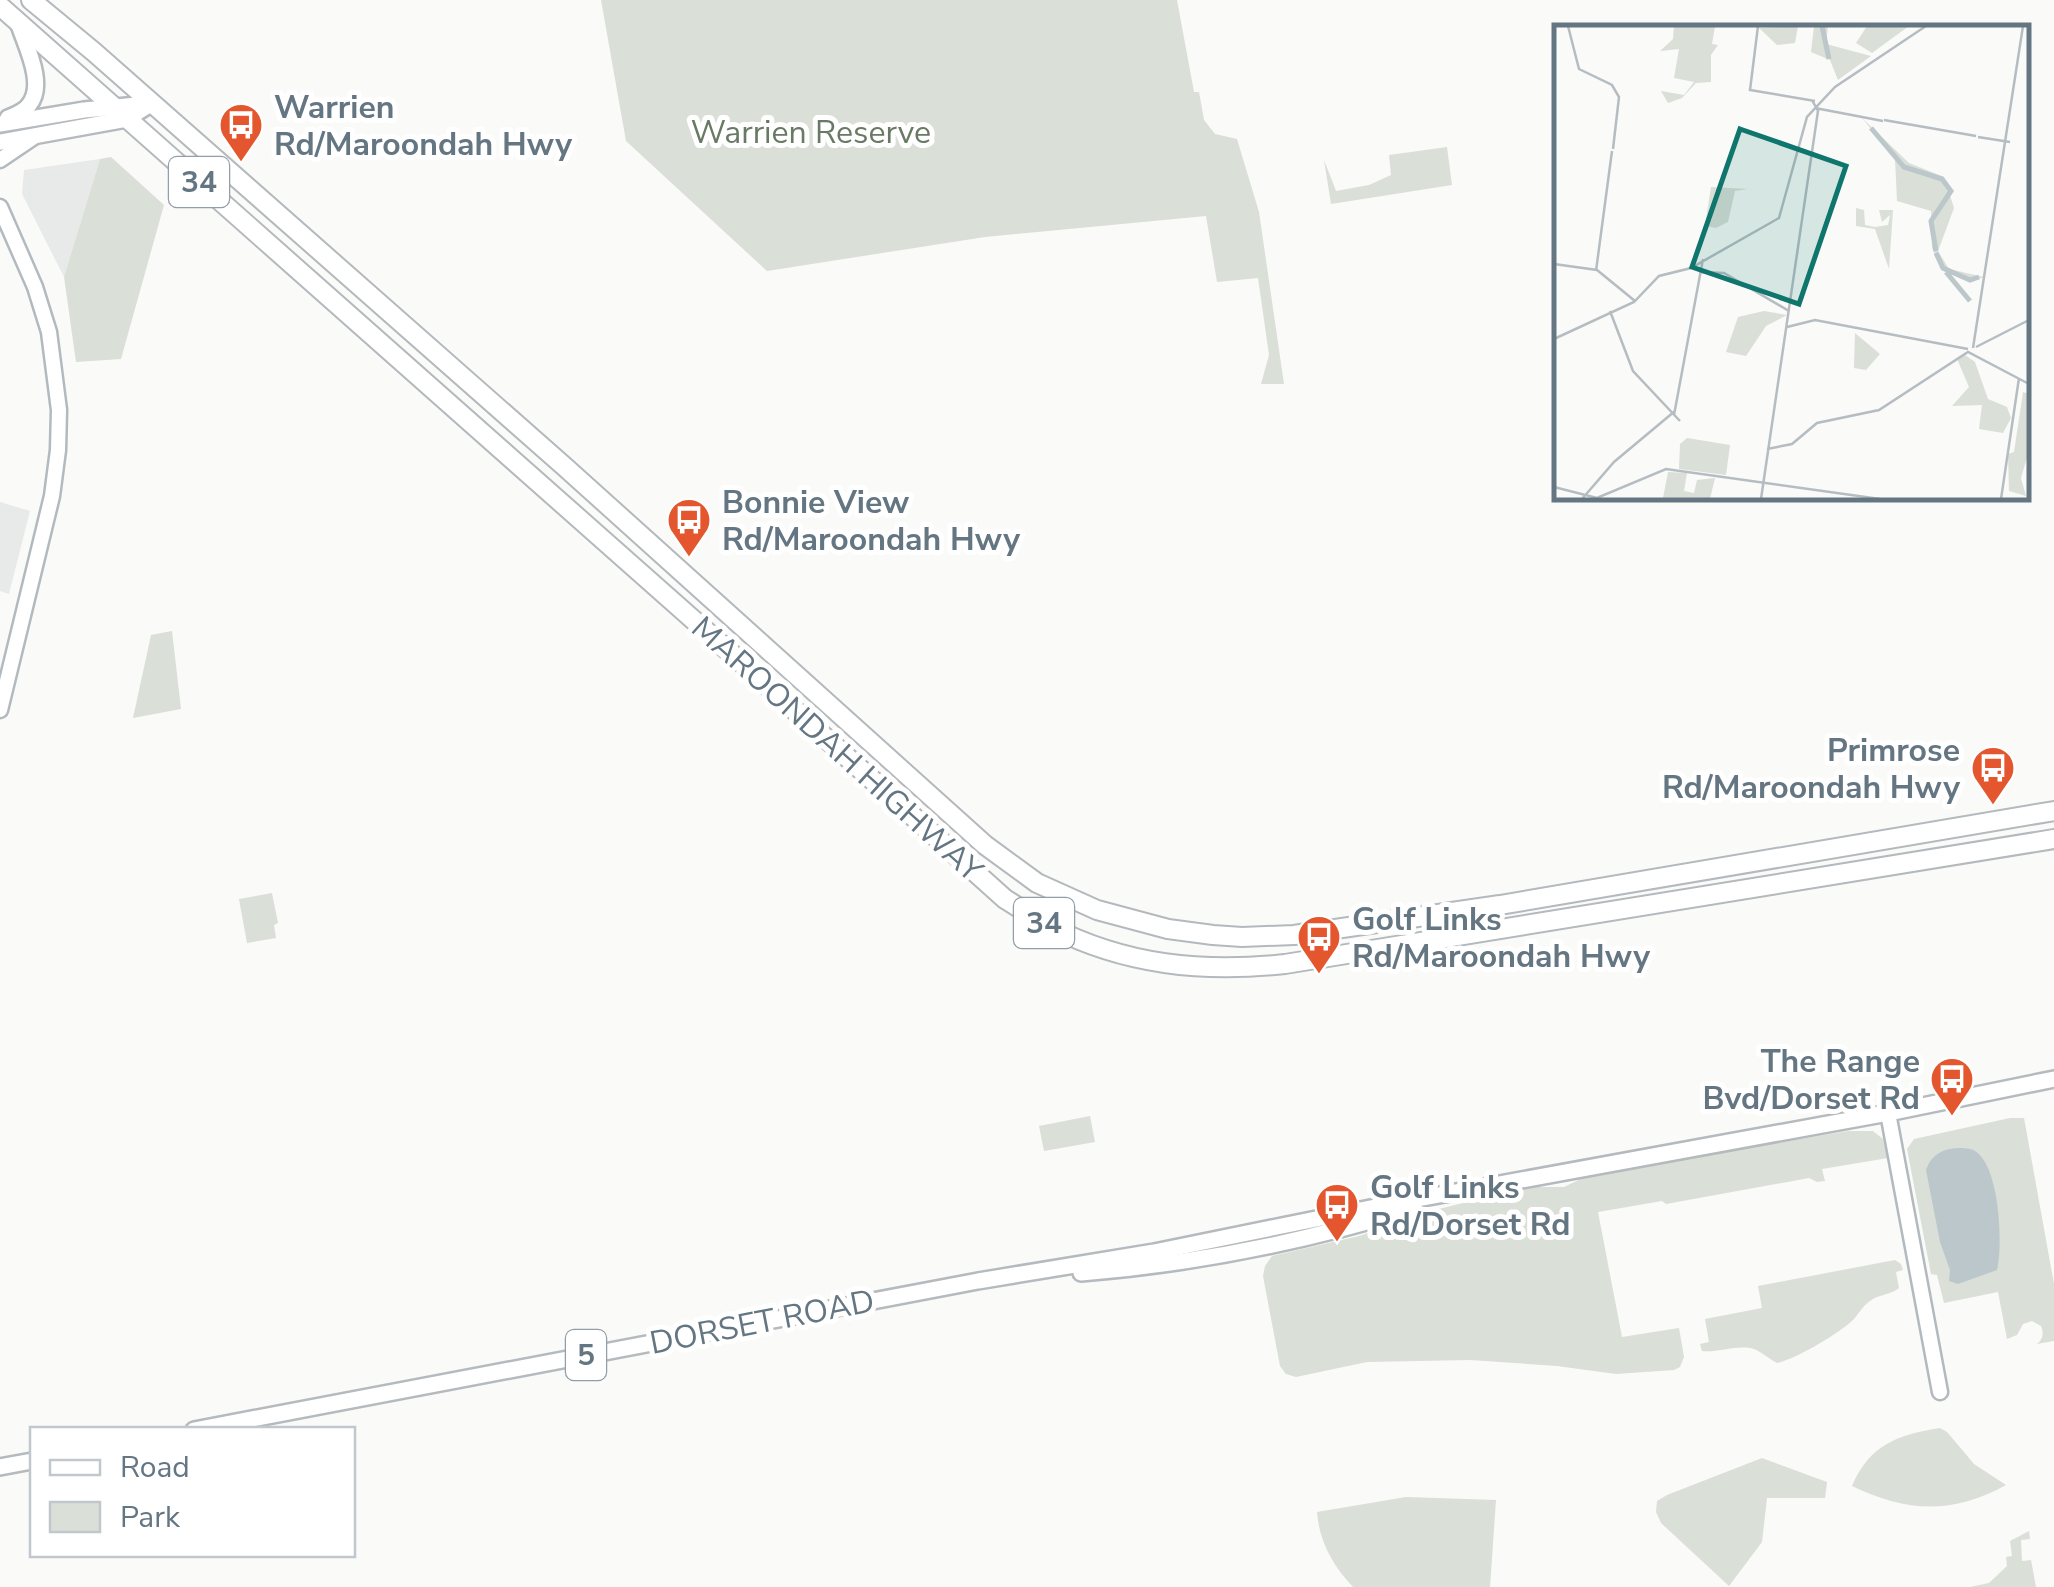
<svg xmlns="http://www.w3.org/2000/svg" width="2054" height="1587" viewBox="0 0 2054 1587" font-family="'Nunito Sans',sans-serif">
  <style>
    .built { fill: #e8e9e9 }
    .green { fill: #dadfd7 }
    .water { fill: #bbc7cb }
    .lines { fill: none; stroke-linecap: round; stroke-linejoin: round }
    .secondary-casing { stroke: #b3babf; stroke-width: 19 }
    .primary-casing { stroke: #b5babe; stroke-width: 20 }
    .highway-casing { stroke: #b4b9bd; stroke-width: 22 }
    .secondary { stroke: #fff; stroke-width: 14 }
    .primary { stroke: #fff; stroke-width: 15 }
    .highway { stroke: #fff; stroke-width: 18 }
    .labels { text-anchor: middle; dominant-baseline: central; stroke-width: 10; stroke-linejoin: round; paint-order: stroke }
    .shield { fill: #fff; stroke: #939fa8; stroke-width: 2.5 }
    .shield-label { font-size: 30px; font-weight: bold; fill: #657683 }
    .poi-label { font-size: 32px; font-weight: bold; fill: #657683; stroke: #fff; text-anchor: start }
    .park-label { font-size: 32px; fill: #687a64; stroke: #fff }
    .street-label { font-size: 32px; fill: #657683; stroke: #fff }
    .inset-river { fill: none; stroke: #bbc7cb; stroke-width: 5 }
    .inset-road { fill: none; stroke: #b5bdc2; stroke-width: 2.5 }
    .view { fill: #0f766e; fill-opacity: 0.15; stroke: #0f766e; stroke-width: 5 }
    .inset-edge { fill: none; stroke: #657683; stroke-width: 5 }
  </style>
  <rect width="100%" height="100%" fill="#fafaf8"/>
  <g class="built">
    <polygon points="100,159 64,277 22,194 24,170"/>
    <polygon points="0,502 30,511 9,594 0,591"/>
  </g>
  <g class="green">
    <polygon points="601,0 1177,0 1194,92 1199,92 1204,120 1215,134 1237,139 1259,212 1284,384 1261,384 1269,355 1258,278 1217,282 1206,216 985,237 767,271 626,141"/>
    <polygon points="1447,147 1452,185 1331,204 1324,160 1336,191 1369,185 1391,175 1389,155"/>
    <polygon points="111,157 164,205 121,359 76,362 64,277 100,159"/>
    <polygon points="172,631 181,709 133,718 151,635"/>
    <polygon points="272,893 278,923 274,925 276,938 247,943 239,899"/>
    <polygon points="1090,1116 1095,1142 1044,1151 1039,1126"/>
    <path d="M2010,1118H2024L2054,1284V1341L2037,1344C2043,1339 2044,1333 2041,1326L2032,1321L2023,1324L2017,1335L2007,1339L1998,1292L1944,1303L1937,1275L1931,1274L1907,1149L1914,1139Z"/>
    <polygon points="1848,1131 1873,1131 1883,1139 1888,1158 1822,1169 1825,1181 1817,1182 1809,1178 1666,1204 1662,1201 1598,1212 1622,1337 1679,1328 1684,1357 1680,1367 1674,1370 1616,1374 1557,1366 1470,1360 1367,1362 1296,1377 1286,1374 1280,1366 1263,1276 1265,1266 1272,1256 1359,1236 1435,1210 1527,1187 1564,1187 1591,1174"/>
    <path d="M1895,1260L1901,1264L1903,1270L1896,1272L1899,1288C1891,1295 1879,1294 1870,1301C1863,1306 1859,1313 1854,1319C1840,1333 1796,1359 1777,1363C1769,1359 1762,1352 1754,1349C1737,1344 1718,1353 1702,1351L1700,1344L1709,1342L1705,1319L1762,1308L1758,1286Z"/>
    <path d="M1940,1428L1947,1432L1974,1464L2006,1485C1952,1515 1906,1512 1852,1486C1870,1444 1898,1435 1940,1428Z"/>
    <polygon points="1762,1458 1827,1482 1825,1498 1767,1498 1762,1542 1729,1586 1661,1523 1656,1512 1657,1501 1667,1495"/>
    <path d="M1406,1497L1496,1500L1490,1587H1353C1333,1566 1319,1541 1317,1512Z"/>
    <polygon points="2029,1531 2030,1539 2021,1540 2022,1561 2031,1560 2036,1587 1970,1587 1989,1583 2007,1566 2006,1557 2012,1556 2010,1541"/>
  </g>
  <path class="water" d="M1959,1148C1964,1148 1970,1148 1975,1151C2000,1167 2003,1244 1997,1270L1958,1284L1949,1281L1950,1270L1940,1242L1926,1170C1932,1154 1942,1149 1959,1148Z"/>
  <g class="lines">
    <defs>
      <g id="secondary">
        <polyline points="0,160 34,137"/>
        <polyline points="0,207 35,287 49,332 59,410 58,450 52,496 0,710"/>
        <polyline points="1888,1113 1940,1392"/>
      </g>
      <g id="primary">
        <path d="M8,118C15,115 24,112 29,105C46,85 26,46 19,25"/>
        <polyline points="0,124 84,110 148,104"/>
        <polyline points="0,142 127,119 152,103"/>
        <path d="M1081,1273C1193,1264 1304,1242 1411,1209"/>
        <polyline points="194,1430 978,1281 1154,1252 1390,1204 1888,1113 2054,1079"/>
        <polyline points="0,1467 32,1461"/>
      </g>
      <g id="highway">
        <polyline points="31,0 94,52 565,467 985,845 1037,883 1097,910 1168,929 1213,935 1242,937 1294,935 1500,905 2054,811"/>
        <path d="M0,6L741,662L1005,899C1020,908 1035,919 1051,927C1125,965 1203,973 1285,964L2054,839"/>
      </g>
    </defs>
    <use href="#secondary" class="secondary-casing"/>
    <use href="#primary" class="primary-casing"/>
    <use href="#highway" class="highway-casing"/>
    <use href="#secondary" class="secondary"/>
    <use href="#primary" class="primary"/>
    <use href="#highway" class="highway"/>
  </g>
  <defs>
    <symbol id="bus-pin" viewBox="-11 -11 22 30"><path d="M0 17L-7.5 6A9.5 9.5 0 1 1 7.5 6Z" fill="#e4572e" stroke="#fff"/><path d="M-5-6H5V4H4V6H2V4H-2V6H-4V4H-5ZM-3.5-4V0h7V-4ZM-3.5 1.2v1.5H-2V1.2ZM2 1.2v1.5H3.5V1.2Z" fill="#fff"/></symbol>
  </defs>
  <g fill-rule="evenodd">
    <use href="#bus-pin" x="216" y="100" width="50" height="68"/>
    <use href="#bus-pin" x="664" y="495" width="50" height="68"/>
    <use href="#bus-pin" x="1968" y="743" width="50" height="68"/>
    <use href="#bus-pin" x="1294" y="912" width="50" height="68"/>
    <use href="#bus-pin" x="1927" y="1054" width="50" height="68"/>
    <use href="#bus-pin" x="1312" y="1180" width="50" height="68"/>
  </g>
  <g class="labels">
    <g class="shield">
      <rect x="169" y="157" width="60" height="50" rx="8"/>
      <rect x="1014" y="898" width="60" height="50" rx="8"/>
      <rect x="566" y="1330" width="40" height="50" rx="8"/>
    </g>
    <g class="shield-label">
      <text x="199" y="182">34</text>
      <text x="1044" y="923">34</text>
      <text x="586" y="1355">5</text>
    </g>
    <g class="poi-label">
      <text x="274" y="107">Warrien<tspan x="274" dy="37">Rd/Maroondah Hwy</tspan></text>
      <text x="722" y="502">Bonnie View<tspan x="722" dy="37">Rd/Maroondah Hwy</tspan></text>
      <text x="1960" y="750" text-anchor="end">Primrose<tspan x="1960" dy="37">Rd/Maroondah Hwy</tspan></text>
      <text x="1352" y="919">Golf Links<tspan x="1352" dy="37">Rd/Maroondah Hwy</tspan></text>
      <text x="1920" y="1061" text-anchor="end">The Range<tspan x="1920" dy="37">Bvd/Dorset Rd</tspan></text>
      <text x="1370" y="1187">Golf Links<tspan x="1370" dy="37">Rd/Dorset Rd</tspan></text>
    </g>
    <g class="park-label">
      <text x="811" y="132">Warrien Reserve</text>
    </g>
    <g class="street-label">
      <text transform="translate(837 749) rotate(42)">MAROONDAH HIGHWAY</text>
      <text transform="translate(762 1322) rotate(-11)">DORSET ROAD</text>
    </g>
  </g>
  <g transform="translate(1554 25)">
    <rect width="475" height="475" fill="#fafaf8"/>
    <path d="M120,1H161L158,19L164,20L157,30V57L142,58L128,73L114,78L107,66L130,70L140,57L120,53L125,24L106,26L119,14ZM244,1L241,18L223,20L205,3ZM260,1H274L272,19L317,31L284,55L276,35L257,27ZM313,1H355L318,28L302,18ZM308,93L355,138L390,152L400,183L384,226L395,244L430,252L418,256L387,243L378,223L377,186L343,176L341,133ZM157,162L194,164L181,166L174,197L162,203L151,201ZM302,183L310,185L311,200L321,202L334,200L336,190L328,197L325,185H339L335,244L321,204L302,201ZM210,286L233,290L212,301L192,331L172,327L184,292ZM301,308L326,329L312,345L300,343ZM411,330L421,337L434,374L453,382L457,393L449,408L425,404L428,380L398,381L415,362L403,334ZM469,367L475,369V426L467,453L472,471L455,466L454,429L460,427ZM133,413L176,420L172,450L125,444L126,419ZM114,447L133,448L130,466L140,468L143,455L161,453L156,474H95L109,473Z" fill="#dadfd7"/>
    <path class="inset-river" d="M268,1L275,34M317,103L350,142L388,154L397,166L377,196L382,226M382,228L389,243L416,255L425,252M392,247L416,276"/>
    <path class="inset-road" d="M14,1L25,44L58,60L65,72L59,124M204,1L196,65L261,76M261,83L329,96M330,95L422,111M424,112L456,117M0,239L43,245L81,276M42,246L58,126M146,247L170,248L235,286M56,286L79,346L126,396M233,302L261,295L414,324M0,314L80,277L105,251L137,243L225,193L253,92L281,62L372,1M422,322L475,295M419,323L469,1M120,390L149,234M213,424L238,419L263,398L325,385L414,327L475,359M0,462L43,473L112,444L326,474M28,474L60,437L121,386M207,474L264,86L258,75M447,474L465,353"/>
    <path class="view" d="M186,104L292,141L245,279L138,242Z"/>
    <rect width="475" height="475" class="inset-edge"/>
  </g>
  <rect x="30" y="1427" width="325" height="130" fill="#ffffff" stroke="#c1c8cd" stroke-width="2.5"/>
  <rect x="50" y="1460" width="50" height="15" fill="#ffffff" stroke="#c1c8cd" stroke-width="2.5"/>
  <text x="120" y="1477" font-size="30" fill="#657683">Road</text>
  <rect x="50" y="1502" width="50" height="30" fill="#dadfd7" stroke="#c1c8cd" stroke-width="2.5"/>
  <text x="120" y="1527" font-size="30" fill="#657683">Park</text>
</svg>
